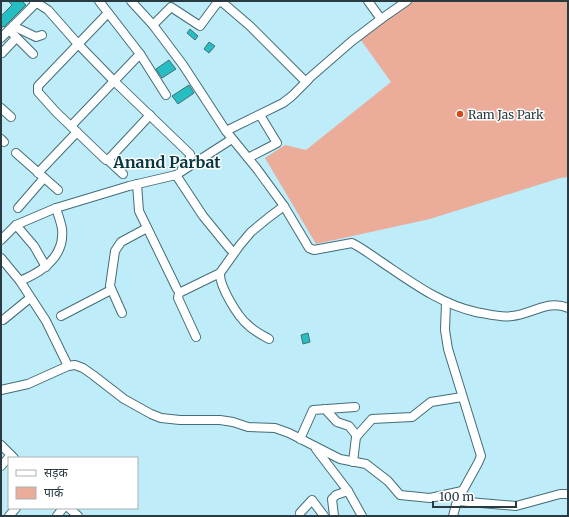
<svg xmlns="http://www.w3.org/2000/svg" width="569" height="517" viewBox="0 0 569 517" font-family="Merriweather,'Noto Sans Devanagari',serif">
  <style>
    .green { fill: #ebac99 }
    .building { fill: #26bec2; stroke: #437172 }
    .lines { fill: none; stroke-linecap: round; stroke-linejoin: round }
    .minor-casing { stroke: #436d78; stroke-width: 10 }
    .minor { stroke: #fff; stroke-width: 8 }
    .poi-dot { fill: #d24b1c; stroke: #fff; stroke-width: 1.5 }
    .labels { text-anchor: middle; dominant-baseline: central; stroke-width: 3; stroke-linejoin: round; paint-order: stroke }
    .poi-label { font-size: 12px; fill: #293b40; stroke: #fff; text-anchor: start }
    .district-label { font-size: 16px; font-weight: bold; fill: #083641; stroke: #fff }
  </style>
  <rect width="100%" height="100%" fill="#beecf9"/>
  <polygon class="green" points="410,1 568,1 568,177 560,178 430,219 316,244 265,158 285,145 306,150 391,82 358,36"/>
  <g class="building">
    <polygon points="8,1 22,1 26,5 4,27 3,26 1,29 1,16 12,5"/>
    <polygon points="190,29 198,36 195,40 187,33"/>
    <polygon points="209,42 215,46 209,53 204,49"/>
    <polygon points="169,60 176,69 162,78 156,69"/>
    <polygon points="189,85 194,93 178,104 172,96"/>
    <polygon points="308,333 310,342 303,344 301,335"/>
  </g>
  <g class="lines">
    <defs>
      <g id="minor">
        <polyline points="34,1 48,10 78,44 114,81 190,154 190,158 182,169"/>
        <path d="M131,1L153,25L183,65L226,131L257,169L284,206L309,248L314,250L352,243C362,248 371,255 380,261C410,281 440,304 476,312C488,314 501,318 512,316C532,314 549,299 568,308"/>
        <polyline points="368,1 381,19"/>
        <polyline points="108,13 38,86 38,92 56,112 106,160 109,159 150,115"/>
        <polyline points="153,25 171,7 200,26 217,3 222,2 250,26 303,79 306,81 352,41 381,19 407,1"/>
        <polyline points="13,26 36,37 42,35"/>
        <polyline points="9,30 33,54"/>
        <polyline points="1,38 36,3 39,1"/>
        <polyline points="2,53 16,38"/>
        <polyline points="140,54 166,95"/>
        <polyline points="1,108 11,117"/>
        <polyline points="71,126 140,54 99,1"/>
        <polyline points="226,131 283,103 292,96 308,80"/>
        <polyline points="1,139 4,142"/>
        <polyline points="16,153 58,190"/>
        <polyline points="248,158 277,143 260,115"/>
        <polyline points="108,160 123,174"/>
        <polyline points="38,173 77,132"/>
        <polyline points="176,175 203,216 230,249"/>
        <polyline points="137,184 139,211 177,289"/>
        <polyline points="18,208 44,178"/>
        <polyline points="16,225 34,246 46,267"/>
        <polyline points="1,240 16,225 56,208 129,186 176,175 232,139"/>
        <polyline points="1,258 20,281 46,321 68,366"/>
        <path d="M220,273C219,286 238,317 248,325C254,331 262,335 269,339"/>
        <path d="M20,281C42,272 65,257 62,229C61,222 58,215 56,208"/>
        <polyline points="446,302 445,330 448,349 481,456 478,463 457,501 453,516"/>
        <polyline points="122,313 110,286 115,251 121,242 147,228"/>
        <polyline points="61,316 111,290"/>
        <polyline points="3,320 30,298"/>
        <polyline points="196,337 178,298 179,293 220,273 240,245 251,232 268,218 284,206"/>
        <polyline points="1,390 28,384 68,366 75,365 83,368 93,375 124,399 151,414 161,418 180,420 220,420 233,422 248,427 275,428 289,433 340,459 366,464 388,481 400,495 430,498 462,491"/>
        <polyline points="325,409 337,422 349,426 357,436"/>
        <polyline points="300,439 313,410 355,407"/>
        <polyline points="1,445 14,458"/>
        <polyline points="316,449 348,491 362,516"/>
        <polyline points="353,462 356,437 372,419 412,417 431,402 462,397"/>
        <polyline points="1,466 11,455"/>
        <polyline points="457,501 516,506 560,494 568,494"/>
        <polyline points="69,508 78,516"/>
        <polyline points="300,513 312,500 324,516"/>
        <polyline points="9,516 16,508"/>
        <polyline points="57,516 63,508"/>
        <polyline points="334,516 332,499 336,495 348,491"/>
      </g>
    </defs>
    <use href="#minor" class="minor-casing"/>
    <use href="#minor" class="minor"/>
  </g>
  <circle class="poi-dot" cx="460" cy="114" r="4"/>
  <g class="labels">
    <g class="poi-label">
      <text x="468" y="114">Ram Jas Park</text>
    </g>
    <g class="district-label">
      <text x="167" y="162">Anand Parbat</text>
    </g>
  </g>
  <rect width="569" height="517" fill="none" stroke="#293b40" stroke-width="4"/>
  <rect x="8" y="457" width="130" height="52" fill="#ffffff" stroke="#a9b1b3"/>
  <rect x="16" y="470" width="20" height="6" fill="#ffffff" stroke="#a9b1b3"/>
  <text x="44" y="477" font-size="12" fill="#293b40">सड़क</text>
  <rect x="16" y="487" width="20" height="12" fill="#ebac99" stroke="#a9b1b3"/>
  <text x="44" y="497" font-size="12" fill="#293b40">पार्क</text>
  <path d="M433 501v6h83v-6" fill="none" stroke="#293b40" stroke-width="2"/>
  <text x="439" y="501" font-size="12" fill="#293b40" stroke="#ffffff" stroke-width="3" paint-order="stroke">100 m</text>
</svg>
